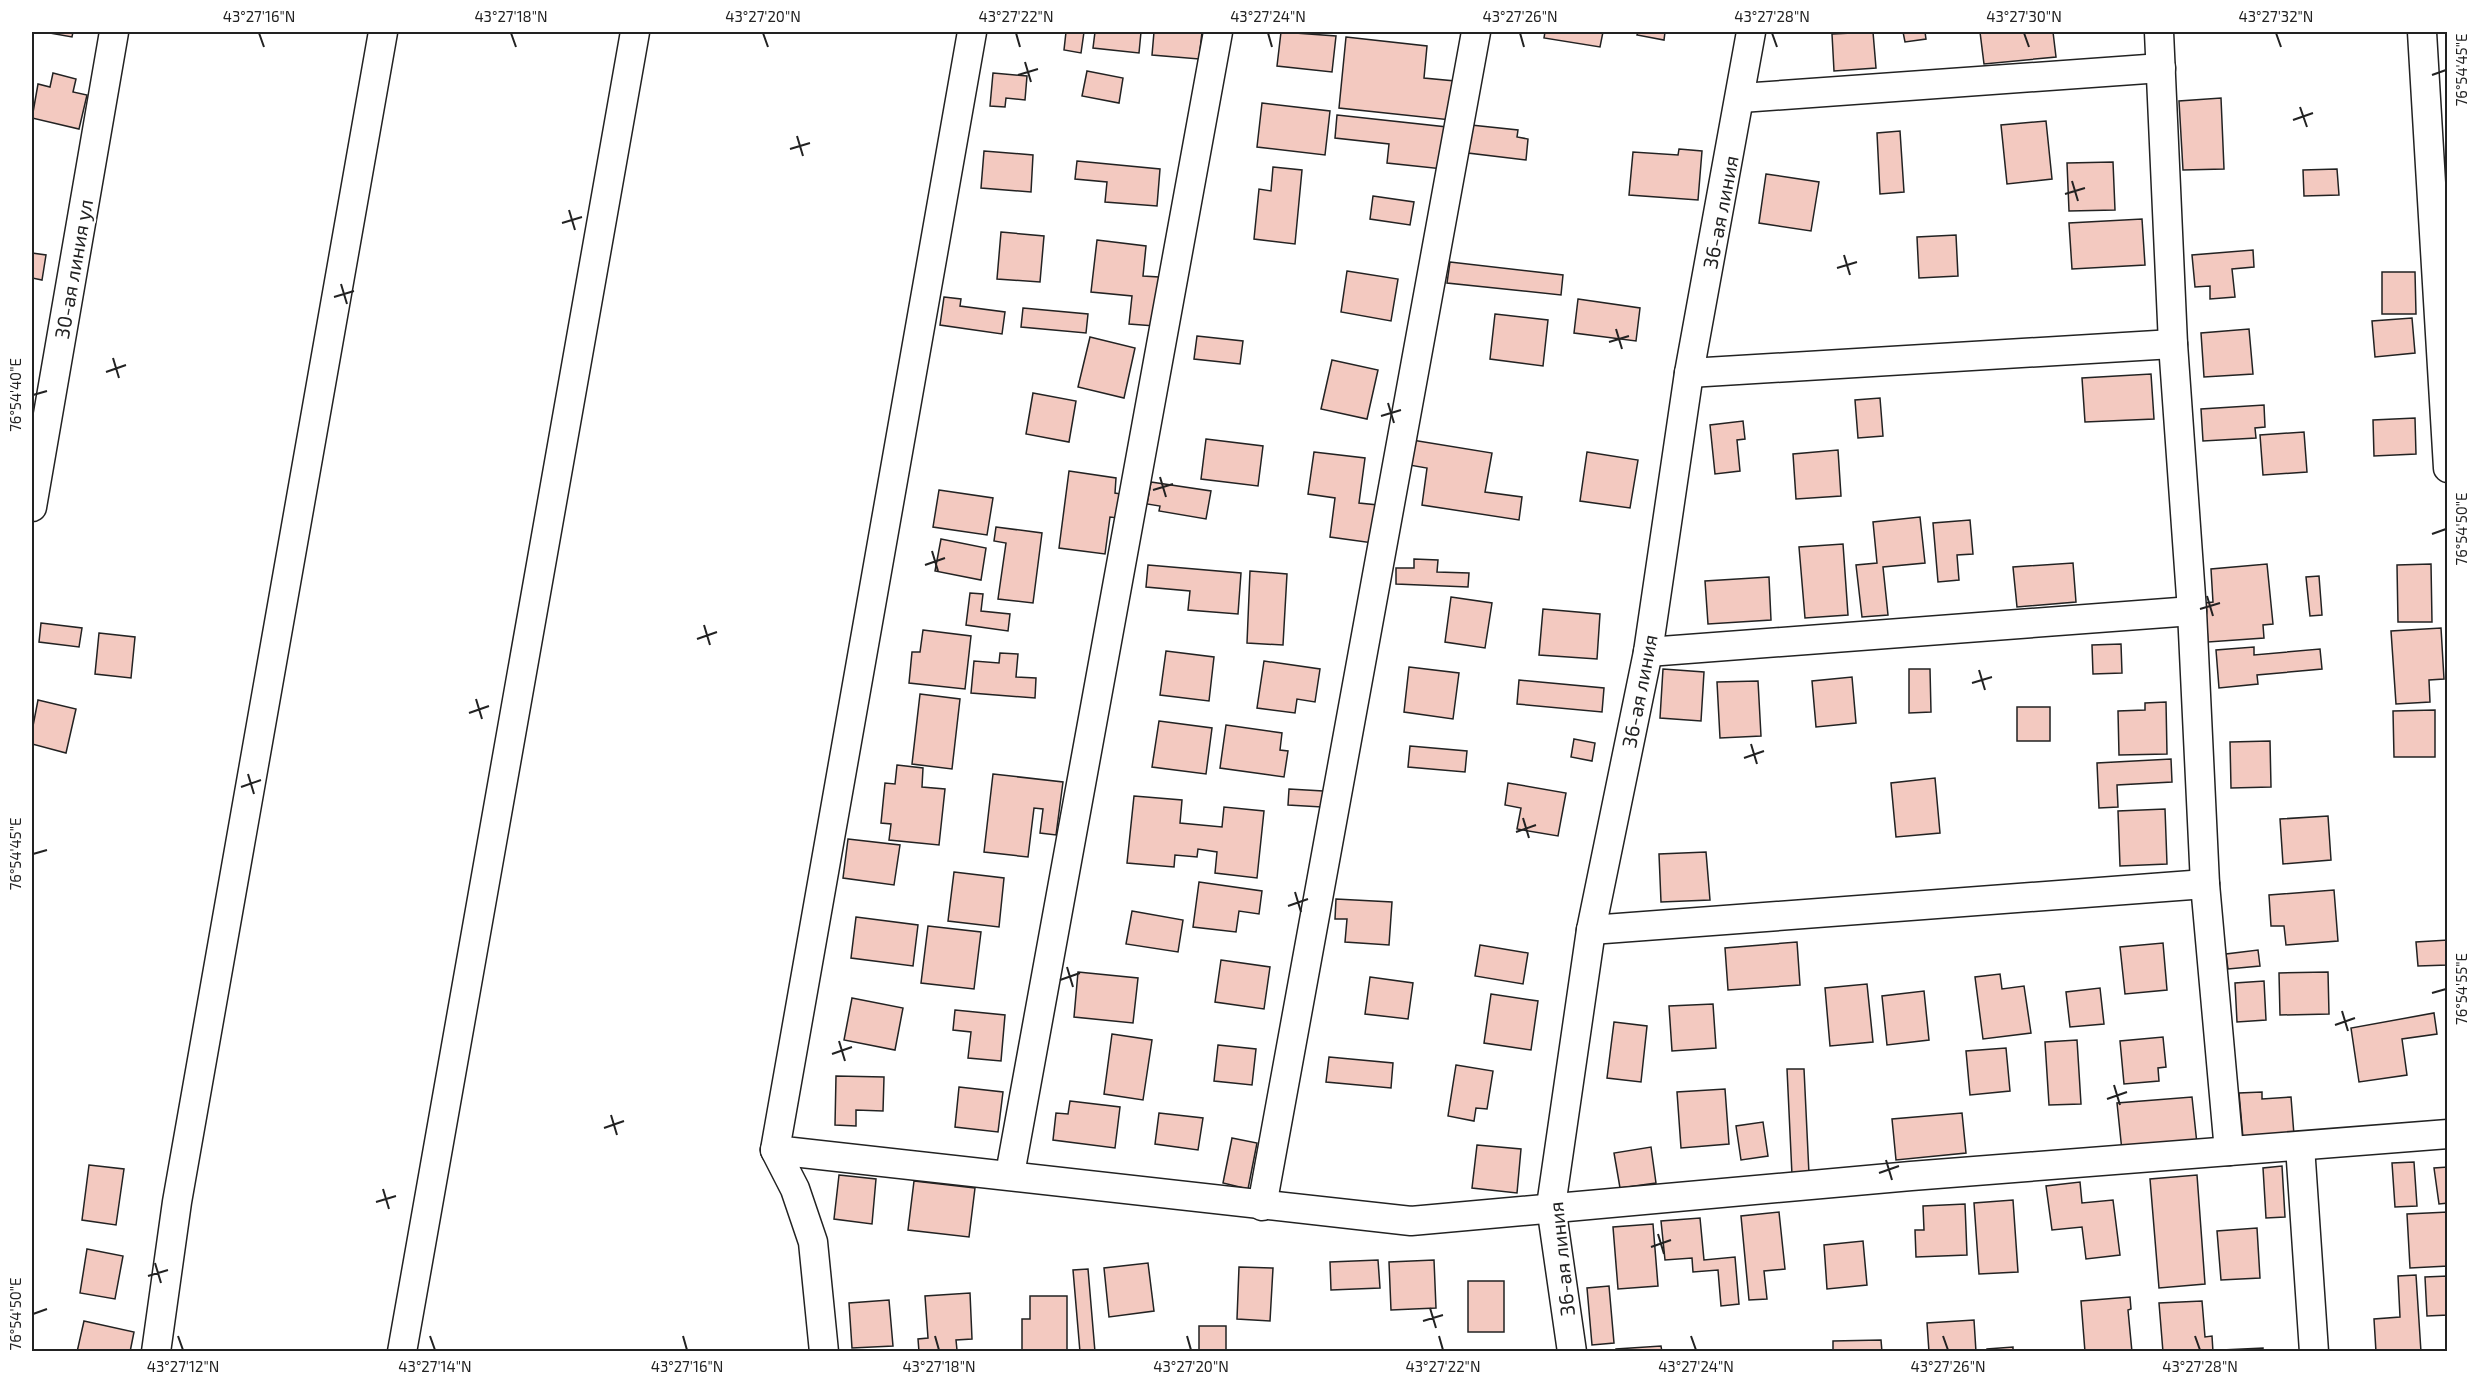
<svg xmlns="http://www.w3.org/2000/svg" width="2479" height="1383" viewBox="0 0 2479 1383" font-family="'Exo 2',sans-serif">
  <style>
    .building { fill: #f3c9c0; stroke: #222; stroke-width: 1.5 }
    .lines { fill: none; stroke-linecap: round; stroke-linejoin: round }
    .minor-casing { stroke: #222; stroke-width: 31 }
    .minor { stroke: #fff; stroke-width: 28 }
    .ticks { fill: none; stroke: #222; stroke-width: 2 }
    .labels { text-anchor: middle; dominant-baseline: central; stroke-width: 4.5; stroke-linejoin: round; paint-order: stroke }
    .street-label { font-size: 20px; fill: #222; stroke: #fff }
    .neatline { fill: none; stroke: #222; stroke-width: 2 }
    .ticks-label { font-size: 15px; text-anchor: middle; fill: #222 }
  </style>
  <rect width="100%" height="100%" fill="#fff"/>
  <g class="building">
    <polygon points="44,32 73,32 72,37"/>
    <polygon points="1066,32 1084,32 1081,53 1064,50"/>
    <polygon points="1095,32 1141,32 1139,53 1093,48"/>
    <polygon points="1154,32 1202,32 1199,59 1152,55"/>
    <polygon points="1281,32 1336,36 1332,72 1277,66"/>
    <polygon points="1545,32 1603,32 1600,47 1544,38"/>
    <polygon points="1638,32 1665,32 1664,40 1637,35"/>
    <polygon points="1873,32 1876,68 1834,71 1832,34"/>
    <polygon points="1903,32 1925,32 1926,39 1905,42"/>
    <polygon points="1980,32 2053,32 2056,57 1984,64"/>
    <polygon points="1346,37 1427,46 1424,78 1455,81 1451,120 1339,108"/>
    <polygon points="1087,71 1123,78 1119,103 1082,96"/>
    <polygon points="53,73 76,79 73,92 87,95 79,129 32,118 38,84 50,87"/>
    <polygon points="993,73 1027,76 1025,100 1006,98 1005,107 990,106"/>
    <polygon points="2221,98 2224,169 2183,170 2179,101"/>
    <polygon points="1262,103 1330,111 1325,155 1257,147"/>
    <polygon points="1337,115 1447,127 1443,169 1387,163 1389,144 1335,138"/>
    <polygon points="2046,121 2052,179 2007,184 2001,125"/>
    <polygon points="1471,125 1518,130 1517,137 1528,139 1526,160 1468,153"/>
    <polygon points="1900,131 1904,192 1880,194 1877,133"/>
    <polygon points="1679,149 1702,151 1698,200 1629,195 1633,152 1678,155"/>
    <polygon points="984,151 1033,155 1031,192 981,188"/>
    <polygon points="1077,161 1160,169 1157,206 1105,202 1107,182 1075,179"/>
    <polygon points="2113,162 2115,210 2069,211 2067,163"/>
    <polygon points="1273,167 1302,170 1295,244 1254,239 1259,189 1271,191"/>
    <polygon points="2337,169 2339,195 2304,196 2303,170"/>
    <polygon points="1766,174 1819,182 1811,231 1759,223"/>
    <polygon points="1373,196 1414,202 1410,225 1370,219"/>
    <polygon points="2142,219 2145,265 2072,269 2069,223"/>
    <polygon points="1001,232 1044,236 1040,282 997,279"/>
    <polygon points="1956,235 1958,276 1919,278 1917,237"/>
    <polygon points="1097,240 1146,246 1143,276 1159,277 1155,326 1129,324 1132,296 1091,292"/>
    <polygon points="2253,250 2254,267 2232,269 2235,297 2210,299 2210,286 2195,287 2192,255"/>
    <polygon points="32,253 46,255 42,280 32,278"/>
    <polygon points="1450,262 1563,275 1561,295 1447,283"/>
    <polygon points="1347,271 1398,279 1391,321 1341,312"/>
    <polygon points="2382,272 2415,272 2416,314 2382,314"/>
    <polygon points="944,297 961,299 960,306 1005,312 1002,334 940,325"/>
    <polygon points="1578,299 1640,308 1636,341 1574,333"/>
    <polygon points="1023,308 1088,314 1086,333 1021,327"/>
    <polygon points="1495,314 1548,320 1543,366 1490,359"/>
    <polygon points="2412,318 2415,353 2375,357 2372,321"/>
    <polygon points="2249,329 2253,374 2204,377 2201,333"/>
    <polygon points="1197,336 1243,341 1240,364 1194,359"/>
    <polygon points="1090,337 1135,348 1124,398 1078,387"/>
    <polygon points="1332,360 1378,370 1367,419 1321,409"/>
    <polygon points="2151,374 2154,419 2085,422 2082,378"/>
    <polygon points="1033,393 1076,401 1069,442 1026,434"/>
    <polygon points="1880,398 1883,436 1858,438 1855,400"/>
    <polygon points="2264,405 2265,427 2255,428 2256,438 2203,441 2201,409"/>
    <polygon points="2415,418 2416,454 2374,456 2373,420"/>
    <polygon points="1743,421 1745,439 1737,440 1740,471 1715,474 1710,425"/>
    <polygon points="2304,432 2307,472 2263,475 2260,435"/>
    <polygon points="1206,439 1263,446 1258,486 1201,479"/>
    <polygon points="1412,440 1492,453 1485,492 1522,497 1519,520 1422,505 1427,468 1409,465"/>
    <polygon points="1838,450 1841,496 1796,499 1793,454"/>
    <polygon points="1314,452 1365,458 1359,503 1378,505 1373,543 1330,537 1335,498 1308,494"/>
    <polygon points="1587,452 1638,460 1630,508 1580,501"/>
    <polygon points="1069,471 1116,478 1115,493 1121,494 1118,518 1110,517 1105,554 1059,548"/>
    <polygon points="1151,482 1211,491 1206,519 1159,511 1160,506 1147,504"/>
    <polygon points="939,490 993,498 987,535 933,527"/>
    <polygon points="1920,517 1925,563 1883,567 1888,615 1862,617 1856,565 1877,563 1873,522"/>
    <polygon points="1970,520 1973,554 1957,555 1959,580 1938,582 1933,523"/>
    <polygon points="996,527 1042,533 1033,603 998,599 1006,543 994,541"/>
    <polygon points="941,539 986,548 981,580 935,571"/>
    <polygon points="1843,544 1848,615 1805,618 1799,547"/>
    <polygon points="1414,559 1438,560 1437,572 1469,573 1468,587 1396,584 1396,568 1414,568"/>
    <polygon points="2073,563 2076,602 2017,607 2013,567"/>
    <polygon points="2267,564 2273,624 2263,625 2264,638 2208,642 2205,603 2213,602 2211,569"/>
    <polygon points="2431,564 2432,622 2398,622 2397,565"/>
    <polygon points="1148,565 1241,573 1238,614 1188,610 1190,591 1146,587"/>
    <polygon points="1250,571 1287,574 1283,645 1247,643"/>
    <polygon points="2319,576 2322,615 2310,616 2306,577"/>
    <polygon points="1769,577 1771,620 1708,624 1705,581"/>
    <polygon points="970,593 983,594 981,611 1010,614 1008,631 966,625"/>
    <polygon points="1451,597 1492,603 1485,648 1445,642"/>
    <polygon points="1543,609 1600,614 1597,659 1539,655"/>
    <polygon points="41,623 82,628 79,647 39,642"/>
    <polygon points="2441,628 2444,679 2429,680 2430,702 2396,704 2391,631"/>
    <polygon points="923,630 971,636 965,689 909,683 912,652 920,652"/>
    <polygon points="99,633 135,637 131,678 95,674"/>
    <polygon points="2121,644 2122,673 2093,674 2092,645"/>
    <polygon points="2254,647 2254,655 2320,649 2322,669 2257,675 2258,684 2219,688 2216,650"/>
    <polygon points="1166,651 1214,657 1209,701 1160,695"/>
    <polygon points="1000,653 1018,654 1016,677 1036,678 1035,698 971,693 974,661 999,663"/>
    <polygon points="1264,661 1320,669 1315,702 1297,699 1295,713 1257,708"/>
    <polygon points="1409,667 1459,673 1453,719 1404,712"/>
    <polygon points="1663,669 1704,672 1701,721 1660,718"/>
    <polygon points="1909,669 1930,669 1931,712 1909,713"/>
    <polygon points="1852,677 1856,723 1816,727 1812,681"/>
    <polygon points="1519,680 1604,688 1602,712 1517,704"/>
    <polygon points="1758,681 1761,736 1720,738 1717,682"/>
    <polygon points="920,694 960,699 952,769 912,764"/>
    <polygon points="38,700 76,709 66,753 32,744 32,731"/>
    <polygon points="2166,702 2167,754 2119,755 2118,711 2145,710 2145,703"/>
    <rect x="2017" y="707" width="33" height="34"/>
    <polygon points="2435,710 2435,757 2394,757 2393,711"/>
    <polygon points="1159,721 1212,728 1206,774 1152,767"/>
    <polygon points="1226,725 1282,733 1280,750 1288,751 1284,777 1220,768"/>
    <polygon points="1574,739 1595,743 1592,761 1571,757"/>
    <polygon points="2270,741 2271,787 2231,788 2230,742"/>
    <polygon points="1410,746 1467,751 1465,772 1408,767"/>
    <polygon points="2171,759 2172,782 2117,785 2118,807 2099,808 2097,763"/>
    <polygon points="897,765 923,768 922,787 945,789 939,845 889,840 891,824 881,823 885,783 895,784"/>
    <polygon points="993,774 1063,782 1056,835 1040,833 1043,809 1034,808 1028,857 984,852"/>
    <polygon points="1935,778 1940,833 1896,837 1891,783"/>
    <polygon points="1508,783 1566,793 1558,836 1517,829 1521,808 1505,805"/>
    <polygon points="1289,789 1323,791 1322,807 1288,805"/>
    <polygon points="1134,796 1182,800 1180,823 1222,827 1224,807 1264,811 1257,878 1215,873 1217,852 1198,849 1197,857 1175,855 1174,867 1127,863"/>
    <polygon points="2165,809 2167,864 2120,866 2118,811"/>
    <polygon points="2328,816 2331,860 2283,864 2280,819"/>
    <polygon points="848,839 900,845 894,885 843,878"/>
    <polygon points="1706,852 1710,900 1661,902 1659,854"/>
    <polygon points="954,872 1004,878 999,927 948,921"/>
    <polygon points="1199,882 1262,891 1259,914 1239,911 1236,932 1193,927"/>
    <polygon points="2334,890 2338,941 2286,945 2284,926 2271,926 2269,895"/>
    <polygon points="1336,899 1392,902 1389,945 1345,942 1347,919 1335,919"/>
    <polygon points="1132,911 1183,920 1178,952 1126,944"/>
    <polygon points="856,917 918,925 913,966 851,958"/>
    <polygon points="928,926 981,932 974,989 921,983"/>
    <polygon points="2448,940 2448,965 2418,966 2416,942"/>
    <polygon points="1797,942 1800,985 1728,990 1725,948"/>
    <polygon points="2163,943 2167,990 2125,994 2120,947"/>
    <polygon points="1480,945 1528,953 1523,984 1475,976"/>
    <polygon points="2258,950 2260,966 2228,969 2226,954"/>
    <polygon points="1221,960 1270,967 1264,1009 1215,1002"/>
    <polygon points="1078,972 1138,978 1133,1023 1074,1017"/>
    <polygon points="2328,972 2329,1014 2280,1015 2279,973"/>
    <polygon points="2000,974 2002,989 2024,986 2031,1033 1983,1039 1975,977"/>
    <polygon points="1370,977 1413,983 1408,1019 1365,1014"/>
    <polygon points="2264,981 2266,1020 2237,1022 2235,983"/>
    <polygon points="1867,984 1873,1042 1830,1046 1825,988"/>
    <polygon points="2100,988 2104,1024 2070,1027 2066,992"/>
    <polygon points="1924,991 1929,1040 1887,1045 1882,996"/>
    <polygon points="1491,994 1538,1001 1531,1050 1484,1043"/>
    <polygon points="852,998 903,1008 895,1050 844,1040"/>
    <polygon points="1713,1004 1716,1048 1672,1051 1669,1006"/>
    <polygon points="955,1010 1005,1015 1001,1061 968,1058 971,1032 953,1030"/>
    <polygon points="2434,1013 2437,1034 2402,1039 2407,1075 2359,1082 2351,1028"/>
    <polygon points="1614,1022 1647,1026 1641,1082 1607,1078"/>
    <polygon points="1112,1034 1152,1040 1143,1100 1104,1094"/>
    <polygon points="2163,1037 2166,1067 2158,1068 2159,1081 2124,1084 2120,1041"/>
    <polygon points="2077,1040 2081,1104 2049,1105 2045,1042"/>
    <polygon points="1218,1045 1256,1049 1252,1085 1214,1081"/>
    <polygon points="2006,1048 2010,1091 1970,1095 1966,1051"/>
    <polygon points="1329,1057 1393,1063 1391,1088 1326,1082"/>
    <polygon points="1456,1065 1493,1071 1487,1109 1476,1108 1474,1121 1448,1116"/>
    <polygon points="1787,1069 1804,1069 1809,1174 1792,1175"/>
    <polygon points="836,1076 884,1077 883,1111 856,1110 856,1126 835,1125"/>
    <polygon points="959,1087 1003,1092 998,1132 955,1127"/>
    <polygon points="1725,1089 1729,1144 1681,1148 1677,1092"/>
    <polygon points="2262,1092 2262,1099 2291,1097 2294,1135 2243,1138 2239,1093"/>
    <polygon points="2192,1097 2197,1144 2122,1151 2117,1103"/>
    <polygon points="1070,1101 1120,1107 1115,1148 1053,1140 1056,1113 1068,1114"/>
    <polygon points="1159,1113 1203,1118 1198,1150 1155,1144"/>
    <polygon points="1962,1113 1966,1153 1896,1160 1892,1119"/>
    <polygon points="1763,1122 1768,1156 1741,1160 1736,1126"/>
    <polygon points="1232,1138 1257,1143 1248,1189 1223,1183"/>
    <polygon points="1477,1145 1521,1149 1517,1193 1472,1188"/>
    <polygon points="1651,1147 1656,1183 1620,1188 1614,1153"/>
    <polygon points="2414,1162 2417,1206 2395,1207 2392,1163"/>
    <polygon points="89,1165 124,1169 116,1225 82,1220"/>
    <polygon points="2282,1166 2285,1217 2266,1218 2263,1168"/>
    <polygon points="2448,1167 2448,1203 2439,1204 2434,1168"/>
    <polygon points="839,1175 876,1179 872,1224 834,1219"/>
    <polygon points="2197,1175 2205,1284 2159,1288 2150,1179"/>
    <polygon points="914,1181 975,1188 969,1237 908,1230"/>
    <polygon points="2080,1182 2082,1203 2113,1200 2120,1255 2086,1259 2082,1227 2052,1230 2046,1186"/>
    <polygon points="2013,1200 2018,1272 1979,1274 1974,1203"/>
    <polygon points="1965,1204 1967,1255 1916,1257 1915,1230 1924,1230 1923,1206"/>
    <polygon points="1779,1212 1785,1269 1764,1271 1767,1299 1749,1300 1741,1216"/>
    <polygon points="2448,1212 2448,1266 2410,1268 2407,1214"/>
    <polygon points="1700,1218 1704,1260 1735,1257 1739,1304 1721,1306 1718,1270 1693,1272 1692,1258 1665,1260 1661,1221"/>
    <polygon points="1653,1224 1658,1286 1618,1289 1613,1227"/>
    <polygon points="2257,1228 2260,1278 2221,1280 2217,1231"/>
    <polygon points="1863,1241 1867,1285 1827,1289 1824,1245"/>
    <polygon points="87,1249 123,1256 115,1299 80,1293"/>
    <polygon points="1378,1260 1380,1288 1331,1290 1330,1262"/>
    <polygon points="1434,1260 1436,1308 1391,1310 1389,1262"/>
    <polygon points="1148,1263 1154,1311 1109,1317 1104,1268"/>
    <polygon points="1239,1267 1273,1268 1270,1321 1237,1319"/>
    <polygon points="1088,1269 1095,1352 1080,1352 1073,1270"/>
    <polygon points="2416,1275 2421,1352 2376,1352 2374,1319 2400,1317 2398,1276"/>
    <polygon points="2448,1276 2448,1315 2427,1316 2425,1277"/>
    <rect x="1468" y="1281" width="36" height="51"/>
    <polygon points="1609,1286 1614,1343 1592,1345 1587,1288"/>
    <polygon points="970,1293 972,1339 956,1340 957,1350 919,1352 918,1339 928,1338 925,1296"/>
    <polygon points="1030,1296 1067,1296 1067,1352 1022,1352 1022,1319 1030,1319"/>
    <polygon points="2130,1297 2131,1309 2128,1310 2132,1352 2085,1352 2081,1301"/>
    <polygon points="889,1300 893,1346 852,1348 849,1303"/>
    <polygon points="2202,1301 2205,1337 2212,1336 2213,1352 2163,1352 2159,1303"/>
    <polygon points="1974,1320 1976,1352 1929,1352 1927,1323"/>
    <polygon points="84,1321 134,1332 130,1352 77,1352"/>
    <rect x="1199" y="1326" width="27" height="26"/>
    <polygon points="1881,1340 1882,1352 1833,1352 1833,1341"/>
    <polygon points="1661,1346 1662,1352 1616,1352 1616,1349"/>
    <polygon points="2013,1347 2013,1352 1987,1352 1987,1349"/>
    <polygon points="2263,1348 2263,1352 2222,1352 2222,1350"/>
  </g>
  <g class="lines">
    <defs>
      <g id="minor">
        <polyline points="972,32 775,1150 1411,1221 1911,1176 2448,1134"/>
        <polyline points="2159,32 2173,344 2192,611 2205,884 2229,1151"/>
        <polyline points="2422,32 2448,468"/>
        <polyline points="1741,98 2161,68"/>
        <polyline points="1689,373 2173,344"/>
        <polyline points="32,507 114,32"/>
        <polyline points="1648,652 2192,611"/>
        <polyline points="1591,930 2205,884"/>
        <polyline points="2300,1146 2314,1352"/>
        <polyline points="775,1150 795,1189 813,1242 824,1352"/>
        <polyline points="1010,1174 1218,32"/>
        <polyline points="1262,1206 1476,32"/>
        <polyline points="156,1352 177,1202 383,32"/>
        <polyline points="402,1352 635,32"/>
        <polyline points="1572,1352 1551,1206 1591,930 1648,652 1689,373 1751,32"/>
      </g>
    </defs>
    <use href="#minor" class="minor-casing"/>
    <use href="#minor" class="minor"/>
  </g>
  <path class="ticks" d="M259,33L264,47M511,33L516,47M763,33L768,47M1016,33L1020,47M1268,33L1272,47M1520,33L1524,47M1772,33L1777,47M2024,33L2029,47M2276,33L2281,47M1025,62L1031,82M1018,75L1038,69M2432,75L2446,70M2300,107L2307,127M2293,120L2313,113M797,136L803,156M790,149L810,143M2072,181L2078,201M2065,194L2085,188M569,210L575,230M562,223L582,217M1844,255L1850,275M1837,268L1857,262M341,284L347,304M334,297L354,291M1616,329L1622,349M1609,342L1629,336M113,358L119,378M106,372L126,365M33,395L47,391M1388,403L1394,423M1381,416L1401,410M1160,477L1166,497M1153,490L1173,484M2432,534L2446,529M932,551L938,571M925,565L945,558M2207,596L2213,616M2200,609L2220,603M704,625L710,645M697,639L717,632M1979,670L1985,690M1972,683L1992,677M476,699L482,719M469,713L489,706M1751,744L1757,764M1744,758L1764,751M248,774L254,794M241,787L261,780M1523,818L1529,838M1516,832L1536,825M33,854L47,850M1295,892L1301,912M1288,906L1308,899M1067,967L1073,987M1060,980L1080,973M2432,993L2446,989M2342,1011L2348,1031M2335,1025L2355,1018M839,1041L845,1061M832,1054L852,1047M2114,1085L2120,1105M2107,1099L2127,1092M611,1115L617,1135M604,1128L624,1121M1886,1160L1892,1180M1879,1173L1899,1166M383,1189L389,1209M376,1202L396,1196M1658,1234L1664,1254M1651,1247L1671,1240M155,1263L161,1283M148,1276L168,1270M1430,1308L1436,1328M33,1314L47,1309M1423,1321L1443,1315M178,1336L183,1350M430,1336L435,1350M683,1336L687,1350M935,1336L939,1350M1187,1336L1191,1350M1439,1336L1443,1350M1691,1336L1696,1350M1943,1336L1948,1350M2195,1336L2200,1350"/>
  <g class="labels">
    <g class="street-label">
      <text transform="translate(1720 212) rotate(-79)">36-ая линия</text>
      <text transform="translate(73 269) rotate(-80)">30-ая линия ул</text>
      <text transform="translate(1639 691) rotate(-79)">36-ая линия</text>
      <text transform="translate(1561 1259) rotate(-96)">36-ая линия</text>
    </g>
  </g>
  <rect width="2479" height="1383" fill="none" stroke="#ffffff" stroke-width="66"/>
  <rect x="33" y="33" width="2413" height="1317" class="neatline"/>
  <g class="ticks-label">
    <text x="259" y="22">43°27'16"N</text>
    <text x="511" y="22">43°27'18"N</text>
    <text x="763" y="22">43°27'20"N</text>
    <text x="1016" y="22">43°27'22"N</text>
    <text x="1268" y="22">43°27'24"N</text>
    <text x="1520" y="22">43°27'26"N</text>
    <text x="1772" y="22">43°27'28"N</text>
    <text x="2024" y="22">43°27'30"N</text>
    <text x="2276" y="22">43°27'32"N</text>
    <text transform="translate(2462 70) rotate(-90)" y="5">76°54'45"E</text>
    <text transform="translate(16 395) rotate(-90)" y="5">76°54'40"E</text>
    <text transform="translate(2462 529) rotate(-90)" y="5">76°54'50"E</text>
    <text transform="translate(16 854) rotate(-90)" y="5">76°54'45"E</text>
    <text transform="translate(2462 989) rotate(-90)" y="5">76°54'55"E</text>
    <text transform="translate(16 1314) rotate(-90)" y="5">76°54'50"E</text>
    <text x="183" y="1372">43°27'12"N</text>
    <text x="435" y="1372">43°27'14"N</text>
    <text x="687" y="1372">43°27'16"N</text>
    <text x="939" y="1372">43°27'18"N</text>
    <text x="1191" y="1372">43°27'20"N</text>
    <text x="1443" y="1372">43°27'22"N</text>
    <text x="1696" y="1372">43°27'24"N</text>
    <text x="1948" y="1372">43°27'26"N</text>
    <text x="2200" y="1372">43°27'28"N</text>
  </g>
</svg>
